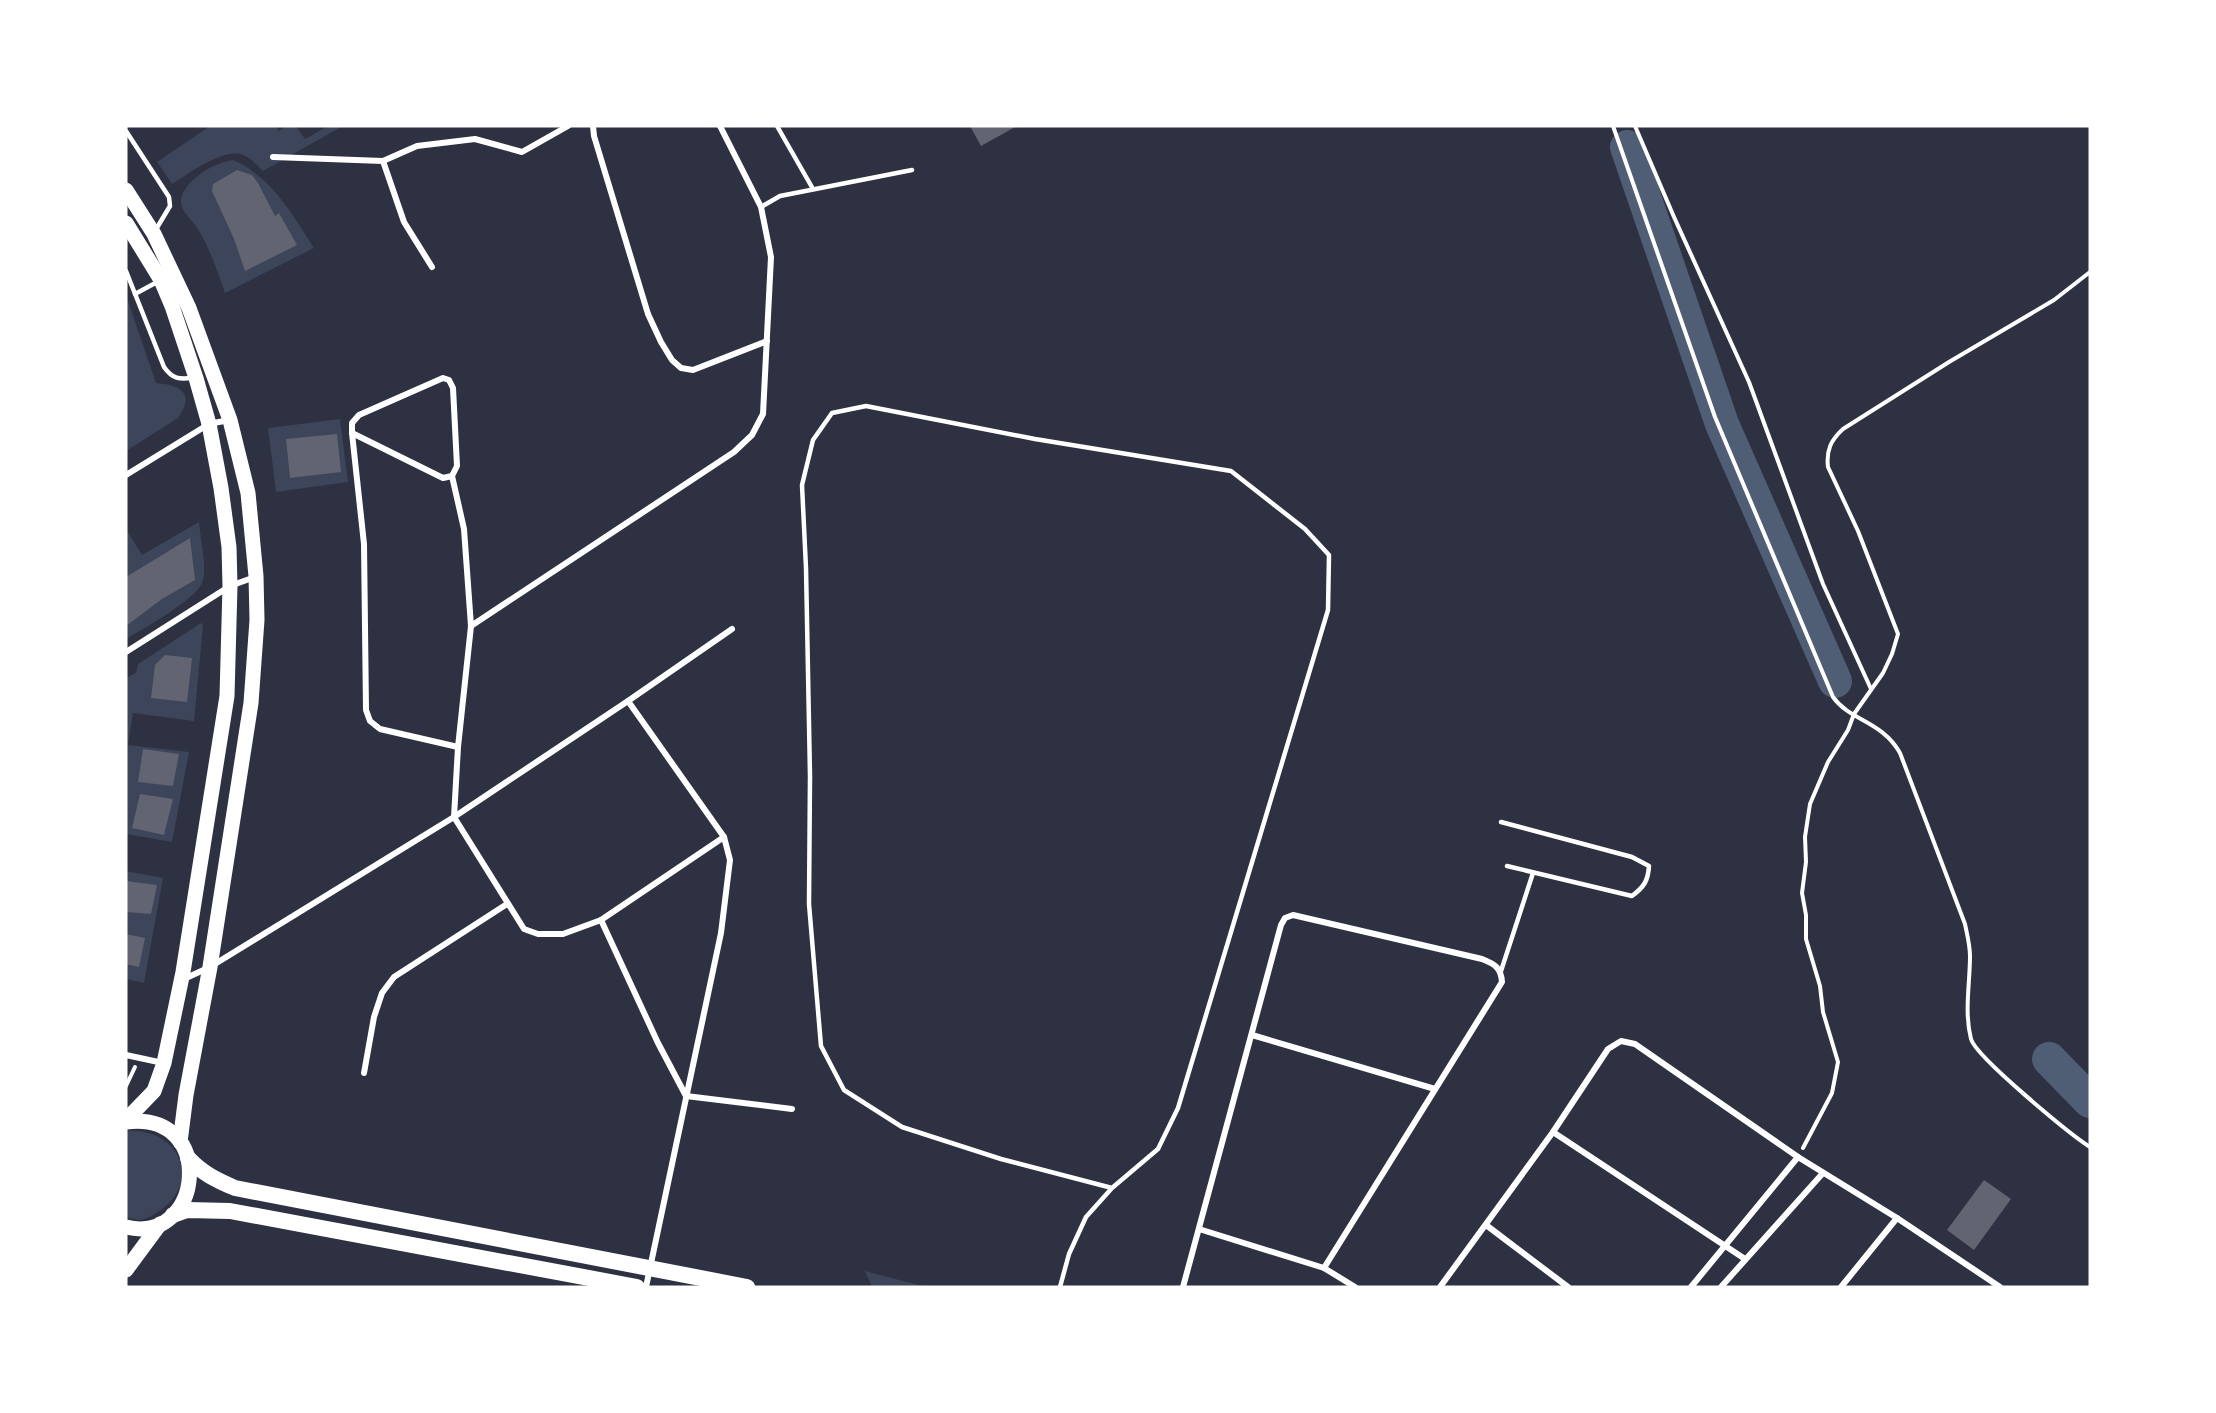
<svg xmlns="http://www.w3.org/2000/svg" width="2216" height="1413" viewBox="0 0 2216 1413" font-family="Overpass,sans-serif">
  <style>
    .green { fill: #3c4559 }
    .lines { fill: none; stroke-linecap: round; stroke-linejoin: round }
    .river { stroke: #4f5d75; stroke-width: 34 }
    .building { fill: #626471 }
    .path { stroke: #fff; stroke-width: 4 }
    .service { stroke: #fff; stroke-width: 4.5 }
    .minor { stroke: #fff; stroke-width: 6 }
    .primary { stroke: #fff; stroke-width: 15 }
    .trunk { stroke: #fff; stroke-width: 16 }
  </style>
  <rect width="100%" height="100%" fill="#2d3142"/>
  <g class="green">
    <path d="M210,126H276L279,131L286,126H296L305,139L328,126H343L263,171C256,164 249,156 240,154C220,150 189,174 172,184L157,162Z"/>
    <path d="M233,160C271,176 293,215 314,248L225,293C217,271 210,248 197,228C192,220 180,210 181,201C182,181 215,162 233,160Z"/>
    <path d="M126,295L156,383C180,385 196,393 178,418L126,451Z"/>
    <polygon points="340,419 348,482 276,492 268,428"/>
    <path d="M199,522C200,537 208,570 202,583C195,600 143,629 126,639V529L142,555Z"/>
    <polygon points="201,623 203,625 194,721 133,713 128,745 189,752 172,842 126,834 126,678 136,673 138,664"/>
    <polygon points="126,871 163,878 144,983 126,979"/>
    <path d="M126,1131C177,1127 204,1179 161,1210C155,1214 147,1219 140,1220C136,1220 130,1218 126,1217Z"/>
    <polygon points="865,1271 926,1287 872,1287"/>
  </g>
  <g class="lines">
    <g class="river">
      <polyline points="1627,147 1722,424 1835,681"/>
      <polyline points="2049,1059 2090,1101"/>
    </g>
  </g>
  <g class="building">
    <polygon points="970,126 1017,126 981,146"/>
    <polygon points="237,170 252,175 258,183 275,216 279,213 297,245 245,271 234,239 212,191 213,184"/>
    <polygon points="337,434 341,472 290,478 286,439"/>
    <polygon points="190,538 195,580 162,599 126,626 126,577"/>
    <polygon points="165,655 192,658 187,702 151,698 155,665"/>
    <polygon points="143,749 179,754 173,786 138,782"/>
    <polygon points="140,794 173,799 164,835 132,828"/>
    <polygon points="126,881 157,885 151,914 126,912"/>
    <polygon points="126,934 145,938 139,967 126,964"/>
    <polygon points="1984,1180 2011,1199 1974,1250 1947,1230"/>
  </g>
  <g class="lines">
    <g class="path">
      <path d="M1613,126L1715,417L1833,697C1850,721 1882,721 1900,753L1965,924C1967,934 1970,945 1970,956C1970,983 1964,1012 1971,1039C1976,1057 2070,1134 2090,1147"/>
      <polyline points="1635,126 1674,217 1749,382 1823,584 1871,689"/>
      <polyline points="126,1086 135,1067"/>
      <path d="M1803,1148L1832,1093L1838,1062L1823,1012L1820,986L1806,939V915L1802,893L1806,862L1805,837L1808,817L1810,804L1828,762L1848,730L1854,714L1883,673L1892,654L1898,634L1858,531L1828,467C1826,450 1831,440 1843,429L1949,362L2054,300L2090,272"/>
    </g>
    <g class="service">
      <polyline points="777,126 813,189"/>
      <polyline points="126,131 169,197 170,206 155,231"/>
      <polyline points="761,207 780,196 912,170"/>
      <path d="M126,271L164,367C173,380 180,379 193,378"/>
      <polyline points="135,294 159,281"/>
      <path d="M1501,822L1632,857L1649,866C1648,881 1644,887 1632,896L1507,866"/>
      <polyline points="1501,971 1533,873"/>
      <polyline points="1060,1287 1069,1254 1086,1217 1112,1188 1158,1149 1178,1108 1328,610 1329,555 1305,529 1231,471 1035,439 866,406 832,413 813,440 802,485 806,568 810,776 809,904 821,1046 844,1090 902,1127 1001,1159 1112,1188"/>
    </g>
    <g class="minor">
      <polyline points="593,126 594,136 648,314 661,342 672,360 681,368 693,370 767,341"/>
      <polyline points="273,157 383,161 417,146 475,139 522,152 568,126"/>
      <polyline points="383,161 404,222 432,267"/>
      <polyline points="352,433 443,478 452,476"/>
      <polyline points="126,475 209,424 229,420"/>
      <polyline points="471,626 734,452 752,435 763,414 771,257 761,207 720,126"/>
      <polyline points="126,652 230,586 255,577"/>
      <polyline points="628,701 724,837 730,860 721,933 646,1287"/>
      <polyline points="458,747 380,729 370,721 366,710 364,544 352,433 352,423 359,415 443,378 449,380 453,388 457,466 452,476 464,529 471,626 458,747 454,817 524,929 538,934 563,934 601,920 724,837"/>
      <polyline points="601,920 658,1043 686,1096 792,1109"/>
      <polyline points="184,979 210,967 454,817 628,701 732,629"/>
      <polyline points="1252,1035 1435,1089"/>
      <polyline points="126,1055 163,1063"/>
      <polyline points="364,1073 374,1017 382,993 394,977 507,904"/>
      <polyline points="1553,1132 1745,1259"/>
      <polyline points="1486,1225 1568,1287"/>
      <polyline points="1199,1229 1324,1268 1355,1287"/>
      <path d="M1183,1287L1281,925L1285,918L1293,915L1482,959C1495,964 1501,968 1502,982L1324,1268"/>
      <polyline points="1440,1287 1553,1132 1608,1049 1621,1041 1635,1044 1798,1157 1897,1218 2000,1287"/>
      <polyline points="1691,1287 1798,1157"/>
      <polyline points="1721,1287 1823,1173"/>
      <polyline points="1841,1287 1897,1218"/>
    </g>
    <g class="primary">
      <polyline points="126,190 154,234 189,308 230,420 248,493 256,576 257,620 251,703 210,967 186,1095 180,1142"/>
      <polyline points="126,223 161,280 172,306 196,378 209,424 221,488 229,547 230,586 227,696 183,972 164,1063 154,1091 126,1120"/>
      <path d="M126,1122C218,1110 203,1246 126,1227"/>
      <polyline points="126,1270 160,1224"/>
    </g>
    <g class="trunk">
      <path d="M188,1158C202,1173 216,1180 235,1188L747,1287"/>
      <polyline points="173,1215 187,1210 230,1211 637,1287"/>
    </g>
  </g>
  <rect width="2216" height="1413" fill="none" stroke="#ffffff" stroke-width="255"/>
</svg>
